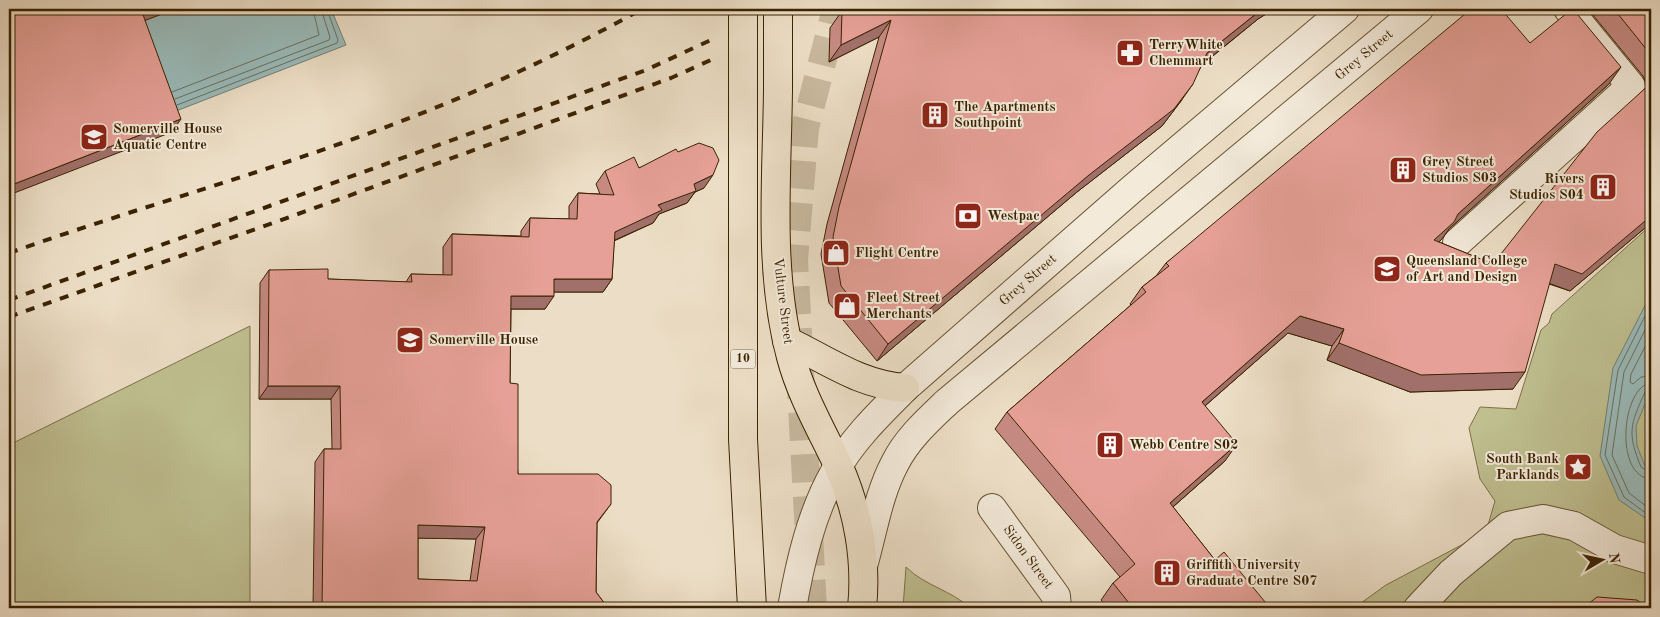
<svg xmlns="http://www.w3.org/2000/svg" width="1660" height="617" viewBox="0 0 1660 617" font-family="'Old Standard TT',serif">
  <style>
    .green { fill: #bfbf90; stroke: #7d7148 }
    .water { fill: #9abbbb; stroke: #747e71 }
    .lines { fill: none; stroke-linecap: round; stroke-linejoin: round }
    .shore { stroke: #6a6f5e; stroke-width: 1 }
    .minor-tunnel { stroke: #c9b99f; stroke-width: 28; stroke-dasharray: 28 14; stroke-linecap: butt }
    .minor-casing { stroke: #675232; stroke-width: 30 }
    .major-casing { stroke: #3b2301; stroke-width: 30 }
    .minor { stroke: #f3eada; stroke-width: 28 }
    .major { stroke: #ecdec6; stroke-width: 28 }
    .rail { stroke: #3b2301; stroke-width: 4; stroke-dasharray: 9 9; stroke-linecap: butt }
    .major-bridge-casing { stroke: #3b2301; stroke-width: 30; stroke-linecap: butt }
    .major-bridge { stroke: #ecdec6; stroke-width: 28 }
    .wall { fill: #c68a82; stroke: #3b2301; fill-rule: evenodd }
    .shaded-wall { fill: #a1706a; stroke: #3b2301 }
    .building { fill: #e6a097; stroke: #3b2301; fill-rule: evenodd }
    .labels { text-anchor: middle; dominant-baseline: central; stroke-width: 4; stroke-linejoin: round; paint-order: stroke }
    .shield { fill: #f3eada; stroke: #725f42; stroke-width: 1 }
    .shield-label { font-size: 12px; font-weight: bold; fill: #3b2301 }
    .poi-label { font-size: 14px; font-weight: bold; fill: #3b2301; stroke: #f3eada; text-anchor: start }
    .street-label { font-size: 14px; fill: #3b2301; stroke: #f3eada }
  </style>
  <rect width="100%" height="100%" fill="#ecdec6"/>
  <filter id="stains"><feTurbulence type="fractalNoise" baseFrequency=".004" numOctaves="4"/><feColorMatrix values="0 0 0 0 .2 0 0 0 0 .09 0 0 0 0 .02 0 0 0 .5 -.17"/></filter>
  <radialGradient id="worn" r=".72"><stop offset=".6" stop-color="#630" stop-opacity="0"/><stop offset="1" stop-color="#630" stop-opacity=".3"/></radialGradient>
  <g class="green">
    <polygon points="1651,225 1651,608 1354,608 1386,585 1486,532 1495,501 1480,479 1469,428 1480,407 1516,409 1541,330 1549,323 1552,314"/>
    <polygon points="250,326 250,608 9,608 9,445"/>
    <path d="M906,567C925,586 951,590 970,608H903Z"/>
  </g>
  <g class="water">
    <polygon points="175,9 331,9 346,45 140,125 107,35"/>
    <polygon points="1651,294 1651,389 1636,426 1637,446 1645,466 1651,469 1651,522 1619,500 1600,456 1613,368"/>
  </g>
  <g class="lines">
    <g class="shore">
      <polyline points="172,92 319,35 313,9"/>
      <polyline points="175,99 329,40 330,37 321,9"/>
      <polyline points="177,105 337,43 338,40 327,9"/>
      <polyline points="1651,304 1618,370 1605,455 1624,497 1651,517"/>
      <polyline points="1651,318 1624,372 1612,455 1629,493 1651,510"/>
      <polyline points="1651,335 1631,374 1630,382 1633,384 1641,377 1651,376"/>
      <path d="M1651,383C1622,385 1613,477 1651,479"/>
      <path d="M1651,389L1645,392C1630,425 1627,433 1641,467L1651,473"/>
    </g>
    <polyline class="minor-tunnel" points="813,608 794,260 805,128 836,9"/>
    <defs>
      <g id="minor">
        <polyline points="1457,243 1631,86 1568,9"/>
        <polyline points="992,508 1056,596 1057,608"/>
        <path d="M863,566C873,532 878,495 895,463C907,439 927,421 947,402L1419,9"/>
        <path d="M792,608C800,563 811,514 834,473C851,441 879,414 905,388L1132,189L1345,9"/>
        <polyline points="1418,608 1451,573 1508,526 1543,519 1574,526 1615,549 1651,560"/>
      </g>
      <g id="major">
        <path d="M778,90C777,178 768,271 791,357C801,395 821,429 838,465C858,509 867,560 862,608"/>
        <polyline points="743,109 743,439 752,608"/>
        <path d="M787,341C828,360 858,384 905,388"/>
      </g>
    </defs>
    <use href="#minor" class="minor-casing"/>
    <use href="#major" class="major-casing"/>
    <use href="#minor" class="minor"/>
    <use href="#major" class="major"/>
    <g class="rail">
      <path d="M9,253C119,214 232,182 342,143C445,107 547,62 642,9"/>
      <polyline points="9,300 646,70 713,39"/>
      <polyline points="9,317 340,199 671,78 713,59"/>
    </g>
    <defs>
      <g id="major-bridge">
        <polyline points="743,9 743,109"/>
        <polyline points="778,90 778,9"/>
      </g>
    </defs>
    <use href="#major-bridge" class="major-bridge-casing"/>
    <use href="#major-bridge" class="major-bridge"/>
  </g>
  <g class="wall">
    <polygon points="392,9 452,9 449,13 392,13"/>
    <polygon points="846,9 1274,9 1258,19 1202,65 1181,101 1162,126 1077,192 877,361 829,303 821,254 827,224 879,37 829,62 830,28 842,11"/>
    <polygon points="1588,9 1651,9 1651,223 1570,291 1549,284 1513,389 1410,392 1327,360 1332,346 1288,333 1205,406 1225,461 1173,507 1215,560 1270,608 1108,608 1101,600 1113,583 1120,577 995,429 1007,412 1131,305 1130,304 1142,287 1156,276 1166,263 1494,12 1530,43 1609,84 1449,229 1442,239 1439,242 1493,264 1646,87 1646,83 1643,76"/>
    <path d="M678,152L704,188L695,192L687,203L659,214L653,223L614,241L612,279L603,292H554L545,309H511L510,383L518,474L611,504L597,523L596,592L608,608H313L315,462L324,449H332L331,399H259L260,283L269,270L328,279L406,282L411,274L443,275V247L452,234L521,236V231L530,218L569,219V206L578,193L600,194L596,184L605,171L639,168ZM418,538L476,539L470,581L418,579Z"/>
  </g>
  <g class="shaded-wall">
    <polygon points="151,9 175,9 133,25 142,12"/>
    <polygon points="396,9 452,9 449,13 392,13"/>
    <polygon points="1262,9 1274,9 1258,19 1195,70 1207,53"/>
    <polygon points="891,20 879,37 829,62 841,45"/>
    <polygon points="1621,67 1609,84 1449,229 1442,239 1422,257 1434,240 1458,214"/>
    <polygon points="1193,84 1181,101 1162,126 1077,192 877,361 888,344"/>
    <polygon points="181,119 172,132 9,195 9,186"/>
    <polygon points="713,175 704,188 695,192 687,203 659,214 653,223 606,244 615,232 694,184"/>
    <polygon points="1651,216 1651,223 1570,291 1543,281 1555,264"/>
    <polygon points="554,279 612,279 603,292 545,292"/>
    <polygon points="511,296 554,296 545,309 502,309"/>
    <polygon points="1300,316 1344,329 1332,346 1288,333 1190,419 1202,402"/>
    <polygon points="1339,343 1525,372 1513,389 1410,392 1327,360"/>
    <polygon points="268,386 340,386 331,399 259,399"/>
    <polygon points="1237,444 1225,461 1158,520 1170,503"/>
    <polygon points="418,525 485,527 476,539 409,538"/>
  </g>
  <g class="building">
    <polygon points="9,9 151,9 142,12 181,119 9,186"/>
    <polygon points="847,9 1262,9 1207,53 1193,84 1174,109 1089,175 888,344 841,286 833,237 839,207 891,20 841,45 842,11"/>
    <polygon points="1471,9 1491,9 1494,12 1498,9 1501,9 1530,43 1572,9 1573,9 1621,67 1458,214 1454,222 1434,240 1493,264 1597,132 1651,83 1651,216 1582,274 1555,264 1525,372 1421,375 1339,343 1344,329 1300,316 1202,402 1237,444 1170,503 1215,560 1224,552 1270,608 1133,608 1113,583 1135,564 1007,412 1146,292 1142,287 1169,266 1166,263"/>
    <polygon points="1614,9 1651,9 1651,55"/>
    <path d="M699,143L713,148L719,160L713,175L694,184L696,191L658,205L662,210L615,232L612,279H554V296H511L510,383L518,384V474H598L611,485V504L597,522L596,592L608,608H322L324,449H341L340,386H268L269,270L328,269V279L412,282L411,274L452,275V234L529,237L530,218L577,219L578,193L614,195L605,171L634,157L639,168L676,149L678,152ZM418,525L485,527L477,581L418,579Z"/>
    <polygon points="1597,597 1637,600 1645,606 1646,608 1583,608"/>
  </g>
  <defs>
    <symbol id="pharmacy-square" viewBox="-11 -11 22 22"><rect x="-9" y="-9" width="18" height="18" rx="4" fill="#8f2418" stroke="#f3eada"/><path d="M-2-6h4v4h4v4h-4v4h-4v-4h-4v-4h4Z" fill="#fff"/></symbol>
    <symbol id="building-square" viewBox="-11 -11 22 22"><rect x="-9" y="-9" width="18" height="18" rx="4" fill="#8f2418" stroke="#f3eada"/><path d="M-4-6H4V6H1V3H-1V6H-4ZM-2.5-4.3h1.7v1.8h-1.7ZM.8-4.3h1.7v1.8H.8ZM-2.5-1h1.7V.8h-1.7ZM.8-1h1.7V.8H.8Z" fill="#fff"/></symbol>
    <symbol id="school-square" viewBox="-11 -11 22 22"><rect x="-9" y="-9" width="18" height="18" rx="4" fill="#8f2418" stroke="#f3eada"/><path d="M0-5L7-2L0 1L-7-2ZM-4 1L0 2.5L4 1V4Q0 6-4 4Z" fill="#fff"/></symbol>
    <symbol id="bank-square" viewBox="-11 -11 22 22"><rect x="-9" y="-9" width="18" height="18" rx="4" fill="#8f2418" stroke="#f3eada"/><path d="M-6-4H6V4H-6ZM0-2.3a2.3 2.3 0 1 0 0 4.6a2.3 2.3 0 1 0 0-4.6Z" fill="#fff"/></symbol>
    <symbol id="shop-square" viewBox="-11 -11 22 22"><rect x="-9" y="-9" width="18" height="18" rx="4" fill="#8f2418" stroke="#f3eada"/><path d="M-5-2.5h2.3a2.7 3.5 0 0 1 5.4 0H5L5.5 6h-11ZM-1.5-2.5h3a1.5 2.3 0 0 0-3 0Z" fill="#fff"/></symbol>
    <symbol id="university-square" viewBox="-11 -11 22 22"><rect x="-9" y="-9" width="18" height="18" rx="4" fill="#8f2418" stroke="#f3eada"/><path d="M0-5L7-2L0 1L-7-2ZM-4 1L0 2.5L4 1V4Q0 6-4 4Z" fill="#fff"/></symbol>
    <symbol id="sight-square" viewBox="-11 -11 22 22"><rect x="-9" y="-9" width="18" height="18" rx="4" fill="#8f2418" stroke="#f3eada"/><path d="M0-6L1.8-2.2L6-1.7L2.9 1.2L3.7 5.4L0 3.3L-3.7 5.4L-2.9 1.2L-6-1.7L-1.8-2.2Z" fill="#fff"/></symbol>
  </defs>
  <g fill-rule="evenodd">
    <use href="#pharmacy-square" x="1114" y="37" width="32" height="32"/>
    <use href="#building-square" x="919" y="99" width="32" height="32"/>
    <use href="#school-square" x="78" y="121" width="32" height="32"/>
    <use href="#building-square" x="1387" y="154" width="32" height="32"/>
    <use href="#building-square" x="1587" y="171" width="32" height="32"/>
    <use href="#bank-square" x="952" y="200" width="32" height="32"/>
    <use href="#shop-square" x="820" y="237" width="32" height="32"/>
    <use href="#university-square" x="1371" y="253" width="32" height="32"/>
    <use href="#shop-square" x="831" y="290" width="32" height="32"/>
    <use href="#school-square" x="394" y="324" width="32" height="32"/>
    <use href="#building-square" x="1094" y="429" width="32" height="32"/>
    <use href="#sight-square" x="1562" y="451" width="32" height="32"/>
    <use href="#building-square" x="1151" y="557" width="32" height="32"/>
  </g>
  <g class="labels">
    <rect class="shield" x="730.5" y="349.5" width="25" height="19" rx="4"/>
    <g class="shield-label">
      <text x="743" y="359">10</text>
    </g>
    <g class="poi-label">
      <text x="1149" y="45">TerryWhite<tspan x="1149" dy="16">Chemmart</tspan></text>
      <text x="954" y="107">The Apartments<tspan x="954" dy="16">Southpoint</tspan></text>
      <text x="113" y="129">Somerville House<tspan x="113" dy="16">Aquatic Centre</tspan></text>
      <text x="1422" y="162">Grey Street<tspan x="1422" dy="16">Studios S03</tspan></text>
      <text x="1584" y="179" text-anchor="end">Rivers<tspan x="1584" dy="16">Studios S04</tspan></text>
      <text x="987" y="216">Westpac</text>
      <text x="855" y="253">Flight Centre</text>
      <text x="1406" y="261">Queensland College<tspan x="1406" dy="16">of Art and Design</tspan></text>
      <text x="866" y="298">Fleet Street<tspan x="866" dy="16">Merchants</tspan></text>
      <text x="429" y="340">Somerville House</text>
      <text x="1129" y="445">Webb Centre S02</text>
      <text x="1559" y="459" text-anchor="end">South Bank<tspan x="1559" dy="16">Parklands</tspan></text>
      <text x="1186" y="565">Griffith University<tspan x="1186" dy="16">Graduate Centre S07</tspan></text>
    </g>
    <g class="street-label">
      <text transform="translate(1364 55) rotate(-40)">Grey Street</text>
      <text transform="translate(1028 280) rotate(-41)">Grey Street</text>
      <text transform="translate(783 301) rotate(83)">Vulture Street</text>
      <text transform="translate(1028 557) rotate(54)">Sidon Street</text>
    </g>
  </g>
  <rect width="1660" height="617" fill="none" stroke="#ecdec6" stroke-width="30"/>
  <rect x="10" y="10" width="1640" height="597" fill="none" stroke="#3b2301" stroke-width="2.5"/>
  <rect x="15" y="15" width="1630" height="587" fill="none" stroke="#3b2301"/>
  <g transform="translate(1602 560) rotate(81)" stroke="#f3eada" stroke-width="4" paint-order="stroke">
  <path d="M0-4L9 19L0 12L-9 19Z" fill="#3b2301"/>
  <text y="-8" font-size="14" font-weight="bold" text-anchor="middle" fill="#3b2301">N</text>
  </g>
  <rect width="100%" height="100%" filter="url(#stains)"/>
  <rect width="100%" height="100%" fill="url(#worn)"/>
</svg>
